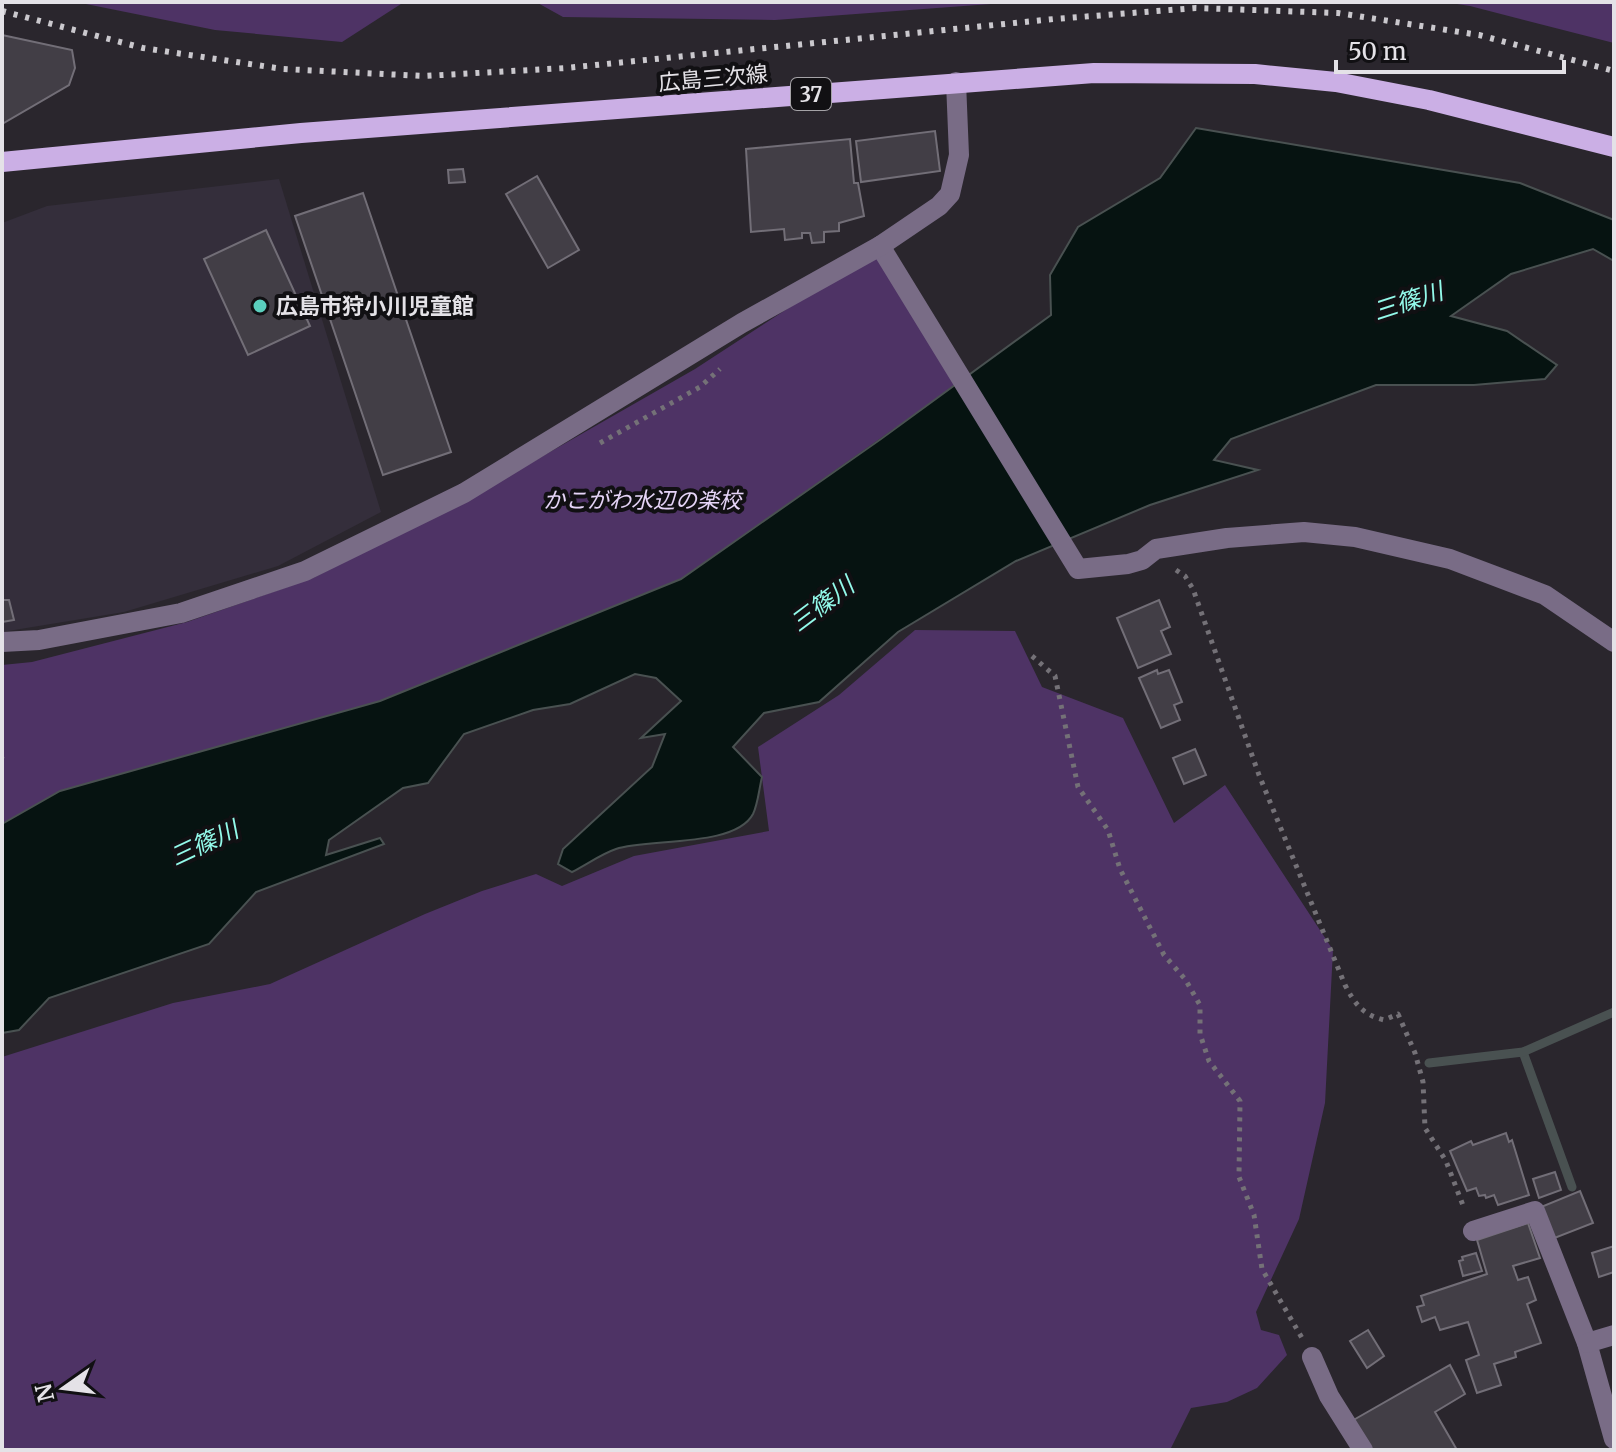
<svg xmlns="http://www.w3.org/2000/svg" width="1616" height="1452" viewBox="0 0 1616 1452" font-family="Merriweather,'Noto Sans JP',serif">
  <style>
    .built { fill: #342e3b }
    .green { fill: #4e3365 }
    .water { fill: #061311; stroke: #495151; stroke-width: 2 }
    .lines { fill: none; stroke-linecap: round; stroke-linejoin: round }
    .stream { stroke: #495151; stroke-width: 9 }
    .building { fill: #423e46; stroke: #726e77; stroke-width: 2 }
    .path { stroke: #747177; stroke-width: 5; stroke-dasharray: 4 6; stroke-linecap: butt }
    .minor { stroke: #796c86; stroke-width: 20 }
    .major { stroke: #cbafe5; stroke-width: 20 }
    .rail { stroke: #cac8cd; stroke-width: 6; stroke-dasharray: 4 8; stroke-linecap: butt }
    .poi-dot { fill: #5acebd; stroke: #111013; stroke-width: 3 }
    .labels { text-anchor: middle; dominant-baseline: central; stroke-width: 8; stroke-linejoin: round; paint-order: stroke }
    .shield { fill: #111013; stroke: #a5a3a7; stroke-width: 2 }
    .shield-label { font-size: 20px; font-weight: bold; fill: #e4e2e7 }
    .street-label { font-size: 22px; fill: #e4e2e7; stroke: #111013 }
    .poi-label { font-size: 22px; font-weight: bold; fill: #e4e2e7; stroke: #111013; text-anchor: start }
    .park-label { font-size: 22px; font-style: italic; fill: #e6d5f8; stroke: #111013 }
    .water-label { font-size: 24px; font-style: italic; fill: #93faea; stroke: #111013 }
  </style>
  <rect width="100%" height="100%" fill="#2a262d"/>
  <polygon class="built" points="279,179 381,512 278,566 124,612 2,632 2,223 47,206"/>
  <g class="green">
    <polygon points="76,2 404,2 342,42 215,30"/>
    <polygon points="536,2 1018,2 775,20 563,17"/>
    <polygon points="1444,2 1614,2 1614,43 1470,6"/>
    <polygon points="878,256 956,385 681,579 380,701 60,791 2,824 2,665 32,662 187,622 313,578 489,487 695,369 807,296"/>
    <polygon points="915,630 1015,631 1042,687 1123,718 1174,823 1225,785 1333,950 1325,1103 1299,1219 1256,1312 1261,1330 1279,1335 1287,1355 1257,1388 1227,1402 1191,1408 1170,1450 2,1450 2,1057 173,1003 270,984 425,914 482,891 536,874 562,886 634,856 769,831 758,747 839,695"/>
  </g>
  <path class="water" d="M1196,128L1520,183L1614,220V261L1593,249L1511,274L1451,316L1507,331L1557,365L1545,379L1474,385H1376L1231,439L1214,460L1258,470L1150,505L1016,561L898,632L819,702L764,713L733,747L762,777C759,789 758,804 753,814C735,848 647,838 616,849C601,854 586,865 572,872L558,864L563,849L652,767L665,734L641,738L681,701L656,678L635,674L570,704L533,710L464,734L428,783L403,788L329,840L326,855L380,838L384,844L256,892L209,944L49,998L19,1030L2,1033V824L60,791L380,701L681,579L881,439L1051,315L1050,275L1078,227L1160,178Z"/>
  <g class="lines">
    <g class="stream">
      <polyline points="1523,1052 1572,1187"/>
      <polyline points="1429,1063 1523,1052 1614,1012"/>
    </g>
  </g>
  <g class="building">
    <polygon points="2,35 72,50 75,68 69,85 2,124"/>
    <polygon points="935,131 940,171 861,182 856,141"/>
    <polygon points="850,139 854,183 858,183 864,216 839,223 839,231 824,232 824,242 812,243 810,233 802,233 802,238 785,240 784,229 751,232 746,149"/>
    <polygon points="463,169 465,182 449,183 448,170"/>
    <polygon points="537,176 579,250 548,268 506,194"/>
    <polygon points="363,193 451,452 383,475 295,216"/>
    <polygon points="266,230 310,326 248,355 204,259"/>
    <polygon points="2,600 9,600 14,620 2,622"/>
    <polygon points="1159,600 1170,627 1161,631 1171,654 1138,668 1117,618"/>
    <polygon points="1157,670 1158,674 1169,670 1182,702 1174,705 1180,720 1161,728 1139,678"/>
    <polygon points="1195,749 1206,775 1184,784 1173,758"/>
    <polygon points="1506,1133 1509,1142 1512,1140 1529,1195 1498,1205 1494,1195 1486,1198 1485,1195 1479,1196 1476,1188 1467,1191 1450,1151 1471,1141 1473,1145"/>
    <polygon points="1555,1172 1561,1190 1539,1198 1533,1179"/>
    <polygon points="1580,1191 1593,1223 1552,1239 1541,1207"/>
    <polygon points="1528,1223 1540,1258 1513,1266 1518,1280 1528,1277 1536,1300 1527,1304 1541,1343 1515,1352 1516,1357 1494,1364 1501,1385 1477,1393 1466,1360 1479,1355 1468,1322 1440,1330 1435,1317 1422,1322 1417,1307 1424,1305 1421,1296 1487,1274 1477,1240"/>
    <polygon points="1614,1246 1614,1272 1599,1277 1592,1253"/>
    <polygon points="1476,1253 1482,1271 1463,1276 1459,1261 1463,1260 1462,1257"/>
    <polygon points="1368,1330 1384,1356 1367,1368 1350,1341"/>
    <polygon points="1450,1365 1465,1394 1435,1412 1457,1450 1368,1450 1350,1422"/>
  </g>
  <g class="lines">
    <g class="path">
      <polyline points="600,443 700,387 720,369"/>
      <path d="M1176,570L1185,576L1193,589L1259,775L1345,985C1355,1004 1363,1015 1384,1020L1398,1014L1415,1053L1423,1082L1425,1128L1446,1161L1464,1208"/>
      <polyline points="1032,656 1055,676 1078,787 1108,830 1120,869 1164,955 1185,979 1200,1005 1200,1034 1209,1061 1240,1101 1239,1177 1254,1215 1262,1269 1302,1338"/>
      <polyline points="2,757 3,756"/>
    </g>
    <g class="minor">
      <polyline points="880,246 1078,569 1128,564 1142,560 1156,549 1227,538 1304,532 1355,537 1450,559 1545,595 1614,642"/>
      <polyline points="2,642 39,640 181,613 305,571 464,493 742,323 880,246 939,206 950,194 959,155 956,82"/>
      <polyline points="1473,1231 1535,1211 1587,1343 1614,1439"/>
      <polyline points="1587,1343 1614,1335"/>
      <polyline points="1312,1357 1329,1396 1363,1450"/>
    </g>
    <polyline class="major" points="2,162 301,133 1094,73 1255,74 1336,82 1429,100 1614,147"/>
    <polyline class="rail" points="2,11 143,48 283,69 424,76 566,68 1054,19 1196,8 1338,13 1479,35 1614,71"/>
  </g>
  <circle class="poi-dot" cx="260" cy="306" r="8"/>
  <g class="labels">
    <rect class="shield" x="791" y="78" width="40" height="32" rx="6"/>
    <g class="shield-label">
      <text x="811" y="94">37</text>
    </g>
    <g class="street-label">
      <text transform="translate(713 78) rotate(-5)">広島三次線</text>
    </g>
    <g class="poi-label">
      <text x="276" y="306">広島市狩小川児童館</text>
    </g>
    <g class="park-label">
      <text x="642" y="500">かこがわ水辺の楽校</text>
    </g>
    <g class="water-label">
      <text transform="translate(1408 301) rotate(-18)">三篠川</text>
      <text transform="translate(822 604) rotate(-37)">三篠川</text>
      <text transform="translate(204 843) rotate(-25)">三篠川</text>
    </g>
  </g>
  <rect width="1616" height="1452" fill="none" stroke="#e4e2e7" stroke-width="8"/>
  <g transform="translate(64 1388) rotate(256)" stroke="#111013" stroke-width="6" paint-order="stroke">
  <path d="M0-6L14 30L0 20L-14 30Z" fill="#e4e2e7"/>
  <text y="-12" font-size="22" font-weight="bold" text-anchor="middle" fill="#e4e2e7">N</text>
  </g>
  <path d="M1336 60v12h228v-12" fill="none" stroke="#e4e2e7" stroke-width="4"/>
  <text x="1348" y="60" font-size="24" fill="#e4e2e7" stroke="#111013" stroke-width="6" paint-order="stroke">50 m</text>
</svg>
